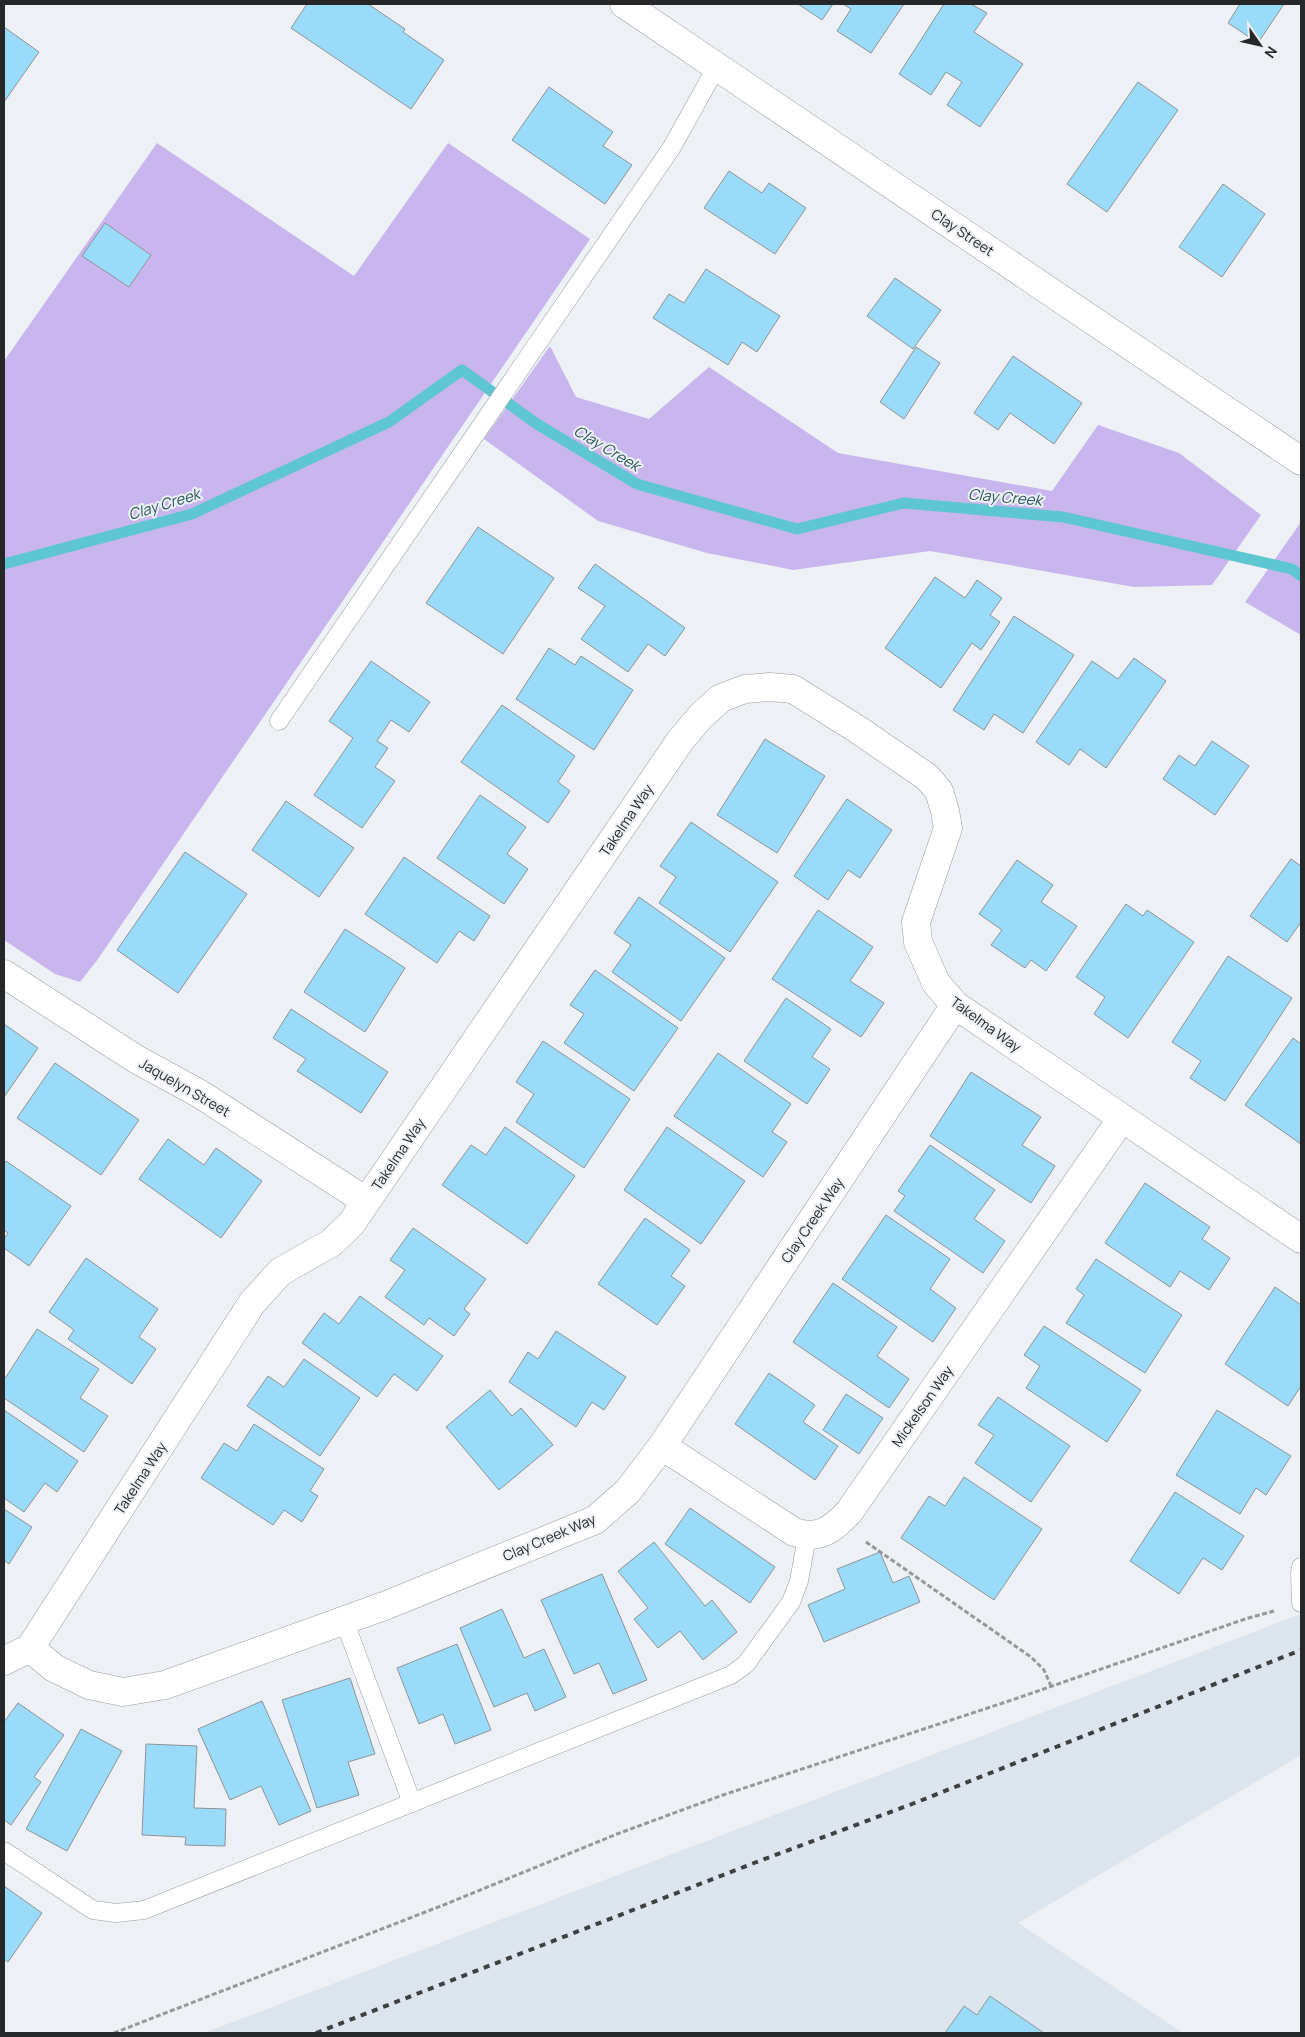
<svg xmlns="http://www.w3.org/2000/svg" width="1305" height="2037" viewBox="0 0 1305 2037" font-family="Manrope,sans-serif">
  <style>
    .built { fill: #dce4ee }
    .green { fill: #c9b5ed }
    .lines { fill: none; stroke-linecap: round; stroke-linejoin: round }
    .stream { stroke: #5ec6d0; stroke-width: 11 }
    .building { fill: #9adbf9; stroke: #8f9396 }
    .service-casing { stroke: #999ca0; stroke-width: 19 }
    .minor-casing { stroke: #999ca0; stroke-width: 29 }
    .path { stroke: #95979a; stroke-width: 3; stroke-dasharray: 5 2.5; stroke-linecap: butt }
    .service { stroke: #fff; stroke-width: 18 }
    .minor { stroke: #fff; stroke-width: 28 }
    .rail { stroke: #3d3f40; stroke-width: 4; stroke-dasharray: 6 6; stroke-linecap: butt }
    .labels { text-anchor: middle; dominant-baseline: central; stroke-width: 4; stroke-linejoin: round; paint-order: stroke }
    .street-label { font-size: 14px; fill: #252728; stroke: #edf0f4 }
    .water-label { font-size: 15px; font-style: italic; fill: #2a585d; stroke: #edf0f4 }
  </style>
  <rect width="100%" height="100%" fill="#edf0f4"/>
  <polygon class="built" points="1301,1614 1301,1755 1018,1923 1183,2033 204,2033"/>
  <g class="green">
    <polygon points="157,143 354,276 448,143 590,239 98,959 80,982 55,974 4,940 4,361"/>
    <polygon points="550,346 576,397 649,419 709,367 838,453 1052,491 1098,425 1179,453 1261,515 1212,585 1134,587 930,551 793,570 707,553 598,521 484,439"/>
    <polygon points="1301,522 1301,635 1245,602"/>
  </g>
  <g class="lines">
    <polyline class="stream" points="4,564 192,514 389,422 462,370 537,424 637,484 797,529 904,503 1063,517 1292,569 1301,576"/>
  </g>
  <g class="building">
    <polygon points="307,4 368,4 405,29 403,32 444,60 411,109 291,28"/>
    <polygon points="798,4 833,4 822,20"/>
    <polygon points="843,4 904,4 871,53 837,31 851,9"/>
    <polygon points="944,4 971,4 987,13 974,32 1023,64 980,127 947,105 962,82 946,72 931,95 899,74"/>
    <polygon points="1240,4 1284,4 1258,43 1228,23"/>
    <polygon points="4,27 39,52 4,102"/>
    <polygon points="1138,82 1178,110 1107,212 1067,184"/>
    <polygon points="549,87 613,132 603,146 632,165 605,204 512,140"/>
    <polygon points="729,171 762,193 769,183 806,208 775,254 704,208"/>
    <polygon points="1223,184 1265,214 1222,277 1179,247"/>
    <polygon points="105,223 151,255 129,287 82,256"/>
    <polygon points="706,269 780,316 757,352 742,342 728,365 653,318 669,294 684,303"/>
    <polygon points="895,278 941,310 913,349 867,316"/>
    <polygon points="916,347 940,363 904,419 880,402"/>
    <polygon points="1013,356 1082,403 1054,444 1010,413 998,430 974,413"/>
    <polygon points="478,527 554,578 503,654 426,603"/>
    <polygon points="595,564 685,628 665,656 648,644 628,672 581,639 605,606 578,588"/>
    <polygon points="935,577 965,598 977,580 1002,598 990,615 1000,622 981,650 972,643 941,688 885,648"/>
    <polygon points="1014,616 1074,655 1023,733 994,714 984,730 953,710"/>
    <polygon points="549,648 575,665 581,656 633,690 594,750 516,699"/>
    <polygon points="1134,658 1166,681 1106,768 1080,749 1069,765 1036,742 1092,661 1118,679"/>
    <polygon points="371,661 430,702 409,732 391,720 377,741 388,748 375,767 395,781 362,828 314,795 353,738 329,721"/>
    <polygon points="502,705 575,756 558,782 570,791 548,823 461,762"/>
    <polygon points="765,739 825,776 777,853 717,815"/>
    <polygon points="1212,741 1249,766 1215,815 1163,779 1179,755 1195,766"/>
    <polygon points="480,795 526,827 507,854 528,869 504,904 437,858"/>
    <polygon points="847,799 892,830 860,878 848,870 828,900 794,876"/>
    <polygon points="286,801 354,848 319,897 252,850"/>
    <polygon points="691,822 778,882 730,952 659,903 676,877 660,866"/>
    <polygon points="185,852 247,894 178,993 117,950"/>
    <polygon points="404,857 490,916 474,941 459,931 437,963 365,914"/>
    <polygon points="1291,859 1301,866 1301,922 1287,942 1250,916"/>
    <polygon points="1017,860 1053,885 1041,902 1077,926 1046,971 1031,960 1025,968 991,945 1002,930 979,914"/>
    <polygon points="639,897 725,958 681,1021 612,972 631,945 614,933"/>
    <polygon points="1126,904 1143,916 1147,910 1194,942 1128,1038 1094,1014 1105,997 1076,977"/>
    <polygon points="818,910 873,947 850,981 884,1003 861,1037 772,979"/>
    <polygon points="345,929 405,968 365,1032 304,992"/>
    <polygon points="1228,956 1292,998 1225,1101 1190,1078 1201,1061 1172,1042"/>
    <polygon points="595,970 678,1028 634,1091 564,1043 584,1014 570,1005"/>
    <polygon points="786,998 831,1029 812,1057 830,1069 807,1104 744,1061"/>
    <polygon points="291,1009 388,1072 361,1113 297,1071 306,1059 273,1038"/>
    <polygon points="4,1024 38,1048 4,1097"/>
    <polygon points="1293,1038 1301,1044 1301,1144 1245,1105"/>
    <polygon points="543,1041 630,1099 584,1168 516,1122 534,1094 516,1082"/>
    <polygon points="718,1053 791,1104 772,1132 787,1142 763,1177 674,1116"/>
    <polygon points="55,1063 139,1120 101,1175 17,1118"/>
    <polygon points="971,1072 1041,1117 1022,1145 1055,1166 1031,1203 930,1136"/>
    <polygon points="505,1127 575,1176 527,1244 442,1185 471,1145 486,1155"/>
    <polygon points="667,1127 745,1181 701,1244 624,1190"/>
    <polygon points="168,1139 204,1165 216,1148 262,1181 221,1238 139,1179"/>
    <polygon points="930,1145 995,1190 974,1219 1005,1241 983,1273 894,1211 905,1196 898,1191"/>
    <polygon points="6,1161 71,1206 29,1266 4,1248 4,1239 8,1233 4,1230 4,1165"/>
    <polygon points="1145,1183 1210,1227 1202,1239 1230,1258 1209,1290 1180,1271 1170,1287 1105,1243"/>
    <polygon points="886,1215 950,1259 930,1289 956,1308 933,1342 842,1279"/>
    <polygon points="645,1218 690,1250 671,1276 685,1286 657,1325 598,1284"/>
    <polygon points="413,1228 486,1279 464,1309 470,1314 454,1336 429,1318 424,1325 385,1297 405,1270 390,1260"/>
    <polygon points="86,1258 158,1309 139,1337 156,1349 132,1384 68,1339 74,1330 49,1312"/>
    <polygon points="1096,1259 1182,1315 1145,1373 1066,1323 1084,1295 1076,1289"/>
    <polygon points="833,1283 897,1327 877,1356 909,1379 889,1408 793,1342"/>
    <polygon points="1275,1287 1301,1305 1301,1386 1288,1406 1225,1364"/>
    <polygon points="360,1296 443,1356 417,1391 394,1374 377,1397 302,1343 324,1313 339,1324"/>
    <polygon points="1044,1326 1141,1390 1107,1442 1026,1388 1040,1366 1024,1355"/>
    <polygon points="37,1329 99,1369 80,1398 108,1416 84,1452 4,1398 4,1380"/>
    <polygon points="556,1331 626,1377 604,1410 592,1402 576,1427 509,1382 528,1352 538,1359"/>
    <polygon points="304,1359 360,1398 320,1456 247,1406 268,1376 284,1387"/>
    <polygon points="769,1373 815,1405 803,1422 838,1446 815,1480 735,1424"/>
    <polygon points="490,1390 512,1416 521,1408 553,1445 499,1490 446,1427"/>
    <polygon points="846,1394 883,1418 859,1454 823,1430"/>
    <polygon points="998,1397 1070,1446 1031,1502 975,1463 994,1435 978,1425"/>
    <polygon points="4,1410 78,1461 57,1492 45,1483 24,1512 4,1498"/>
    <polygon points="1217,1410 1291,1456 1266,1495 1256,1488 1240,1514 1176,1475"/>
    <polygon points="254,1424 324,1469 310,1491 318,1496 302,1522 284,1510 273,1525 201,1478 224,1443 237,1451"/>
    <polygon points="964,1477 1042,1529 994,1600 901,1538 929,1496 945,1506"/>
    <polygon points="1175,1492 1244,1536 1222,1570 1203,1558 1179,1594 1130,1561"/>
    <polygon points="690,1508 775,1567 750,1603 665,1544"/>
    <polygon points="4,1509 32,1527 9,1564 4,1560"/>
    <polygon points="654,1542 705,1606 712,1600 737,1632 703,1660 680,1631 658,1648 634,1619 648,1608 618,1571"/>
    <polygon points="880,1552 893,1583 909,1576 920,1602 824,1642 808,1605 845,1589 837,1569"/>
    <polygon points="602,1574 647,1680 613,1694 599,1663 574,1674 541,1600"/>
    <polygon points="502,1609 524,1658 544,1649 566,1697 535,1711 527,1693 494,1707 460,1628"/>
    <polygon points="457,1644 491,1730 455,1744 443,1714 419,1724 397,1668"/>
    <polygon points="350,1678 375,1754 348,1762 359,1795 317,1808 282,1700"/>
    <polygon points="262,1701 311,1811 279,1825 261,1786 230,1800 198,1729"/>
    <polygon points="18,1703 64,1735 34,1777 41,1782 11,1825 4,1820 4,1722"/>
    <polygon points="81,1729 122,1751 67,1851 26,1829"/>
    <polygon points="146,1744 197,1746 194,1808 226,1809 225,1846 185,1845 186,1837 142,1835"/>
    <polygon points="4,1886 42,1913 8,1962 4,1959"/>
    <polygon points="990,1996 1044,2033 945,2033 964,2006 977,2015"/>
  </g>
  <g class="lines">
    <defs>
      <g id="service">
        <polyline points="279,721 672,147 717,66"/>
        <polyline points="1301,1603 1300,1572 1301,1567"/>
        <polyline points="344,1620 412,1803"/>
        <polyline points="4,1851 93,1910 116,1913 144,1910 731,1675 746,1664 791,1602 799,1581 807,1537"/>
      </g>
      <g id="minor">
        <polyline points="624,4 1301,461"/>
        <polyline points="4,974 136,1059 200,1094 366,1201"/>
        <path d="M662,1446L794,1532C819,1540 832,1530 849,1512L1122,1118"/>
        <polyline points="30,1648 54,1668 89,1685 123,1692 165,1685 387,1605 595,1520 628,1491 662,1446 955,1005"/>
        <polyline points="4,1661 30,1648 252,1303 280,1272 331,1243 351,1224 680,741 701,716 721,698 745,689 770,687 793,689 857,729 927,777 939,791 945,811 948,828 916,922 918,942 936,983 955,1005 1301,1239"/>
      </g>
    </defs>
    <use href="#service" class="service-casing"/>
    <use href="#minor" class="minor-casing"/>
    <g class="path">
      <polyline points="866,1542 1031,1657 1044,1670 1051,1686"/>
      <polyline points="114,2033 446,1904 617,1834 723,1795 1012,1700 1245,1619 1274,1611"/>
    </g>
    <use href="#service" class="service"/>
    <use href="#minor" class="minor"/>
    <polyline class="rail" points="316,2033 754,1863 912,1804 1301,1650"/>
  </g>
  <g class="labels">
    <g class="street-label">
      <text transform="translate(963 232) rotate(34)">Clay Street</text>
      <text transform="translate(626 820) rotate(-56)">Takelma Way</text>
      <text transform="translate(986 1024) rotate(36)">Takelma Way</text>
      <text transform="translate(185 1087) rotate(30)">Jaquelyn Street</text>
      <text transform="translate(398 1154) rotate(-56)">Takelma Way</text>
      <text transform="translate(812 1220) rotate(-56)">Clay Creek Way</text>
      <text transform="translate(922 1406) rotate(-55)">Mickelson Way</text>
      <text transform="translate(140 1478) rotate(-57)">Takelma Way</text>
      <text transform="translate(549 1537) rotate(-23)">Clay Creek Way</text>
    </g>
    <g class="water-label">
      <text transform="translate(607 448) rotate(31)">Clay Creek</text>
      <text transform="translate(1005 497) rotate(5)">Clay Creek</text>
      <text transform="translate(164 504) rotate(-17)">Clay Creek</text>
    </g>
  </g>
  <rect width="1305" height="2037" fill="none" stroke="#252728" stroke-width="10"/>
  <g transform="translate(1260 45) rotate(124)" stroke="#edf0f4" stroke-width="4" paint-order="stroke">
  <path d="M0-4L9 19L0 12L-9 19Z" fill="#252728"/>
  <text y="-8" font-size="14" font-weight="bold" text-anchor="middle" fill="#252728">N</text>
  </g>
</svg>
